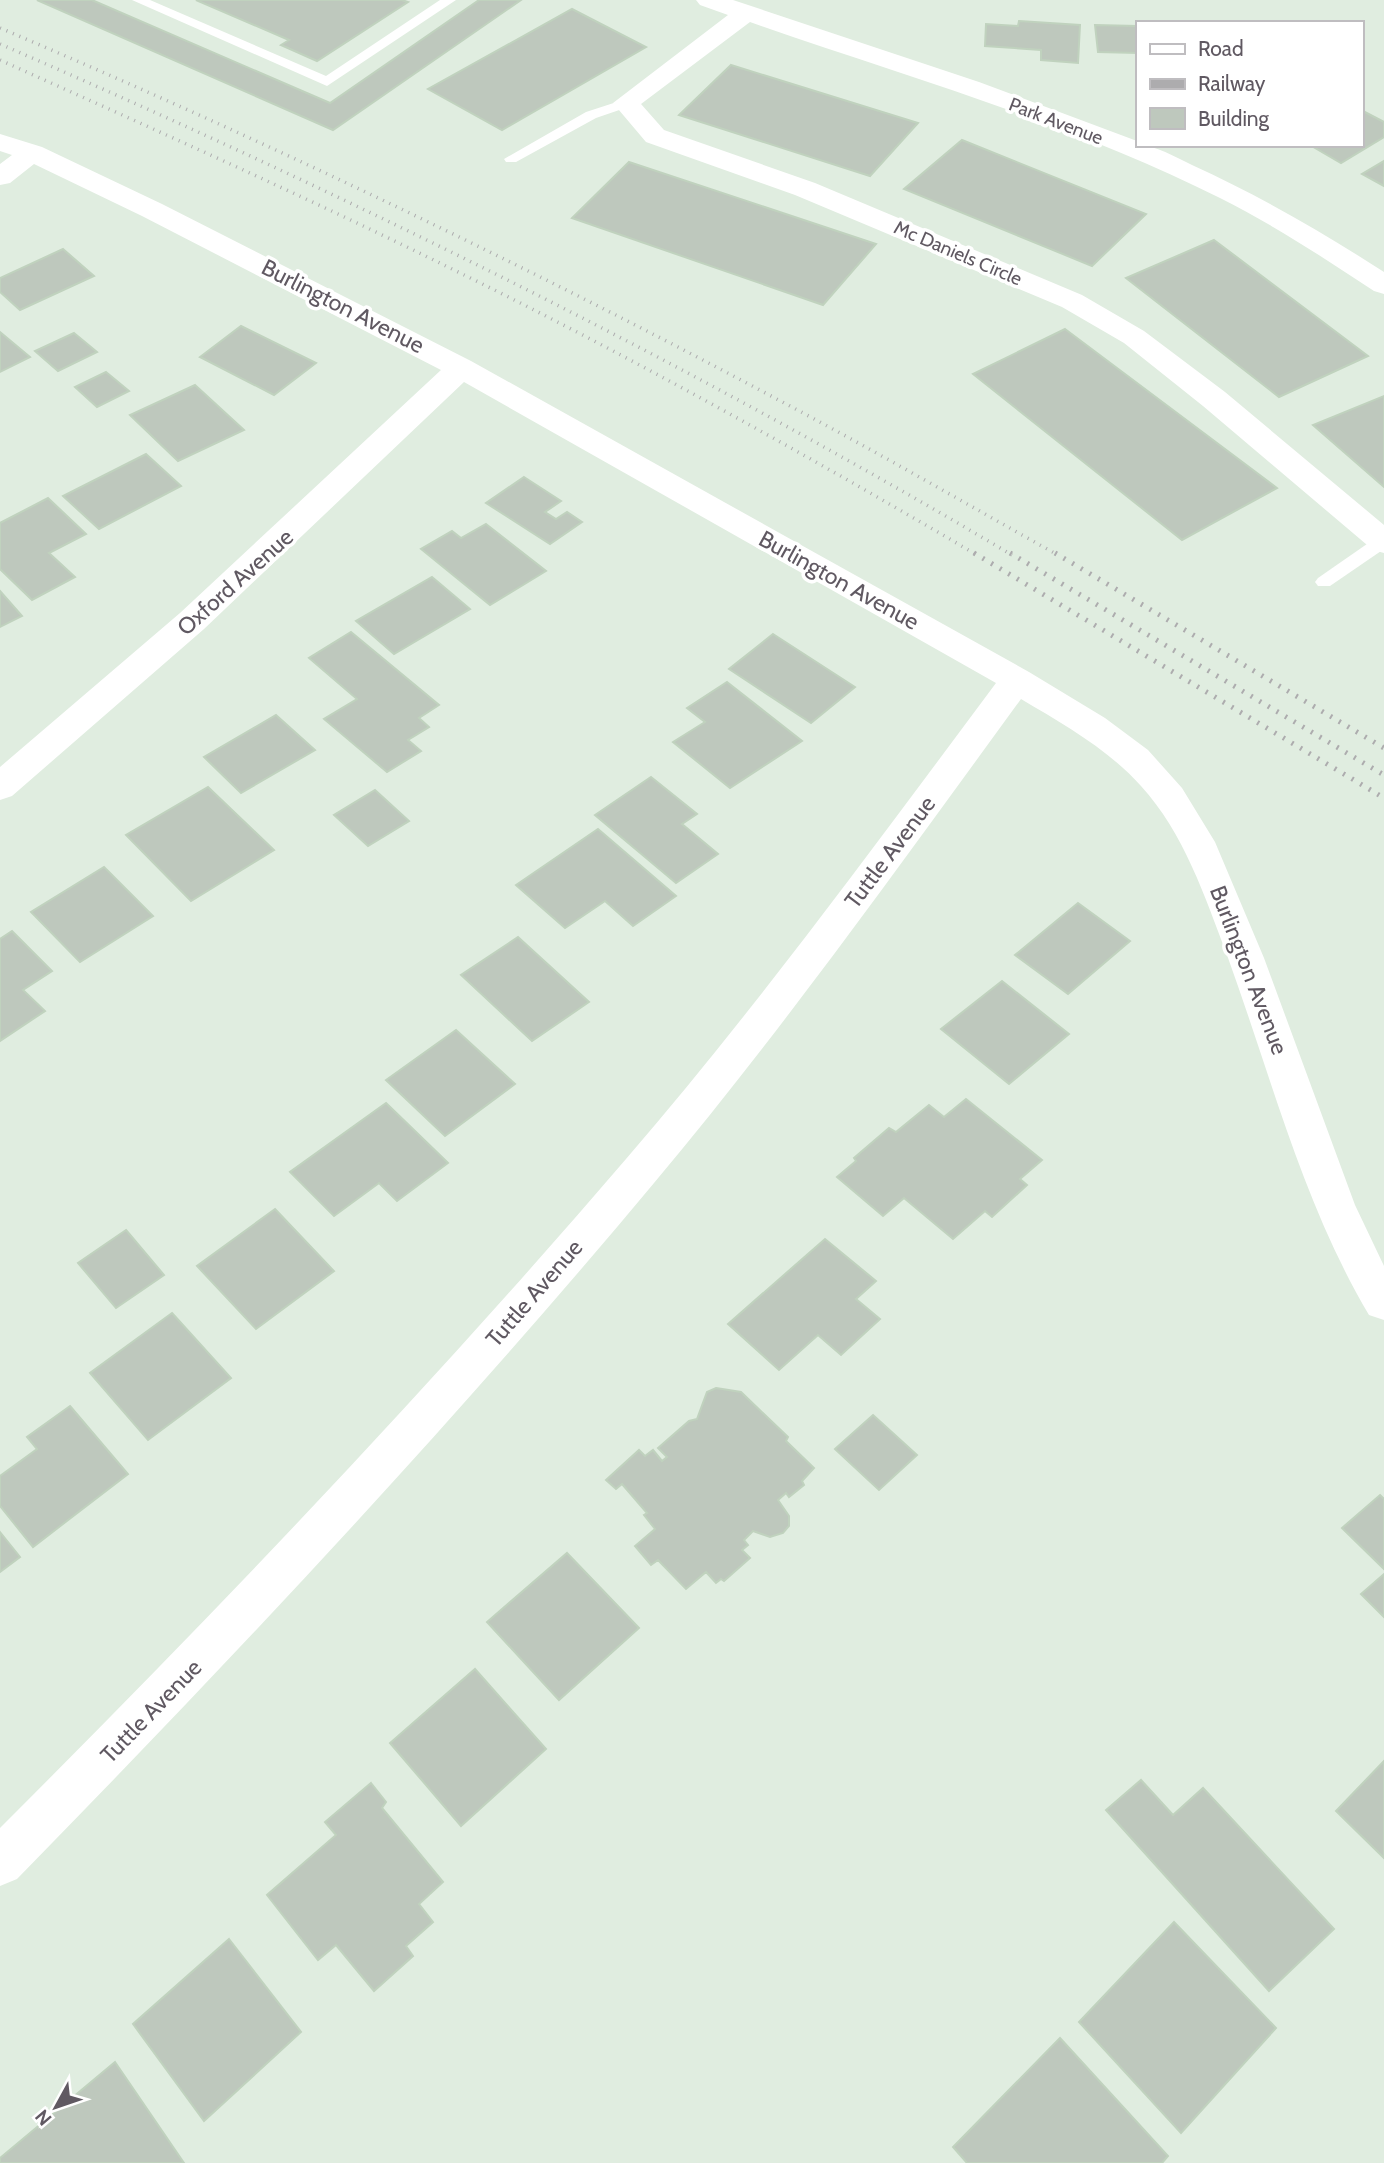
<svg xmlns="http://www.w3.org/2000/svg" width="1384" height="2163" viewBox="0 0 1384 2163" font-family="Cabin,sans-serif">
  <style>
    .building { fill: #bec8bd; stroke: #c0d2be; stroke-width: 2 }
    .lines { fill: none; stroke-linecap: round; stroke-linejoin: round }
    .lane { fill: #fff; fill-rule: evenodd }
    .street { fill: #fff; fill-rule: evenodd }
    .rail-far1 { stroke: #adacae; stroke-width: 3.5; stroke-dasharray: 1 6; stroke-linecap: butt }
    .rail { stroke: #adacae; stroke-width: 5; stroke-dasharray: 2 8; stroke-linecap: butt }
    .labels { text-anchor: middle; dominant-baseline: central; stroke-width: 7; stroke-linejoin: round; paint-order: stroke }
    .far-street-label { font-size: 19px; fill: #605962; stroke: #fff }
    .street-label { font-size: 23px; fill: #605962; stroke: #fff }
  </style>
  <rect width="100%" height="100%" fill="#e0ede0"/>
  <g class="building">
    <polygon points="37,0 92,0 330,103 479,0 521,0 333,130"/>
    <polygon points="196,0 402,0 408,2 317,61 281,45 289,40"/>
    <polygon points="572,9 646,47 502,130 428,89"/>
    <polygon points="1019,21 1080,25 1078,63 1041,60 1041,50 985,46 986,24 1018,26"/>
    <polygon points="1095,25 1137,26 1137,53 1098,52"/>
    <polygon points="731,65 918,123 870,176 679,115"/>
    <polygon points="1361,110 1384,122 1384,137 1341,163 1310,145 1361,145"/>
    <polygon points="962,140 1146,214 1092,266 904,189"/>
    <polygon points="1384,161 1384,186 1362,174"/>
    <polygon points="629,162 876,244 823,305 572,218"/>
    <polygon points="1214,240 1368,356 1279,397 1126,278"/>
    <polygon points="63,249 94,276 20,310 0,292 0,278"/>
    <polygon points="241,326 316,363 274,395 200,357"/>
    <polygon points="1065,329 1277,488 1182,540 973,374"/>
    <polygon points="0,332 30,357 0,372"/>
    <polygon points="74,333 97,352 58,371 35,351"/>
    <polygon points="106,372 129,391 97,407 75,387"/>
    <polygon points="195,385 244,430 178,461 130,415"/>
    <polygon points="1384,396 1384,487 1313,425"/>
    <polygon points="146,454 181,486 99,529 63,496"/>
    <polygon points="524,477 561,501 545,512 556,519 567,512 582,522 550,544 486,503"/>
    <polygon points="48,498 86,534 49,553 75,577 32,600 0,569 0,523"/>
    <polygon points="486,524 546,571 490,605 421,549 452,531 461,538"/>
    <polygon points="432,577 470,609 394,654 356,621"/>
    <polygon points="0,591 22,616 0,627"/>
    <polygon points="351,632 439,705 419,718 429,727 408,740 421,751 387,772 324,719 357,699 309,658"/>
    <polygon points="773,634 855,687 811,723 729,669"/>
    <polygon points="727,682 802,741 730,788 673,742 705,722 687,708"/>
    <polygon points="276,715 315,750 241,793 204,757"/>
    <polygon points="651,777 697,814 682,824 718,854 676,883 595,815"/>
    <polygon points="208,787 274,850 191,901 126,835"/>
    <polygon points="375,790 409,821 368,846 334,815"/>
    <polygon points="598,829 676,896 633,926 605,901 565,928 516,885"/>
    <polygon points="104,867 153,916 80,962 31,912"/>
    <polygon points="1078,903 1130,941 1068,994 1015,955"/>
    <polygon points="12,931 52,971 23,990 45,1011 0,1041 0,939"/>
    <polygon points="518,937 589,1002 532,1041 461,975"/>
    <polygon points="1002,981 1069,1034 1009,1084 941,1029"/>
    <polygon points="456,1030 515,1084 445,1136 386,1080"/>
    <polygon points="966,1099 1042,1160 1020,1179 1027,1185 992,1217 985,1211 953,1239 904,1198 883,1216 837,1177 856,1161 854,1158 889,1128 896,1132 929,1105 944,1117"/>
    <polygon points="386,1103 448,1163 397,1201 379,1183 334,1216 290,1172"/>
    <polygon points="275,1209 334,1271 256,1329 197,1266"/>
    <polygon points="126,1230 164,1275 116,1308 78,1263"/>
    <polygon points="825,1239 876,1281 856,1299 880,1319 841,1355 818,1335 779,1370 728,1324"/>
    <polygon points="172,1313 231,1378 148,1440 90,1373"/>
    <polygon points="716,1388 741,1392 788,1437 786,1441 814,1468 802,1481 804,1485 789,1497 786,1493 778,1500 789,1516 789,1526 783,1533 770,1537 753,1531 744,1540 748,1545 742,1550 750,1558 724,1581 721,1579 716,1583 706,1572 686,1589 658,1560 651,1565 635,1546 655,1529 644,1515 647,1513 622,1484 616,1489 606,1480 639,1450 645,1456 653,1450 662,1461 667,1457 658,1448 689,1421 697,1419 707,1392"/>
    <polygon points="70,1406 128,1474 33,1547 0,1506 0,1476 37,1449 27,1437"/>
    <polygon points="873,1415 917,1455 879,1490 835,1449"/>
    <polygon points="1380,1495 1384,1499 1384,1569 1342,1528"/>
    <polygon points="0,1532 20,1557 0,1572"/>
    <polygon points="567,1553 639,1628 559,1700 487,1622"/>
    <polygon points="1384,1574 1384,1617 1361,1594"/>
    <polygon points="475,1669 546,1749 461,1826 390,1743"/>
    <polygon points="1384,1761 1384,1858 1336,1811"/>
    <polygon points="1141,1780 1173,1815 1203,1788 1334,1929 1269,1991 1106,1810"/>
    <polygon points="371,1783 386,1802 382,1808 443,1882 419,1904 433,1922 406,1946 413,1956 374,1991 336,1945 318,1960 267,1895 336,1835 325,1822"/>
    <polygon points="1174,1922 1276,2028 1181,2133 1079,2022"/>
    <polygon points="229,1939 301,2032 204,2121 133,2024"/>
    <polygon points="1060,2038 1168,2156 1162,2163 967,2163 953,2147"/>
    <polygon points="115,2062 184,2163 0,2163 0,2158"/>
  </g>
  <g class="lines">
    <g class="lane">
      <polygon points="132,0 150,0 326,76 440,0 456,0 327,86"/>
      <polygon points="626,99 631,100 631,106 596,118 516,162 506,162 504,159 586,112"/>
      <polygon points="1384,535 1384,549 1330,586 1318,586 1315,582 1318,578 1377,537"/>
    </g>
    <g class="street">
      <path d="M696,0H733L979,82L1137,141V145C1156,145 1175,157 1192,165C1260,196 1322,232 1384,272V294L1374,291C1324,258 1274,225 1220,198C1071,123 907,77 750,22L641,104L664,130L815,183L1082,295L1144,331L1225,392L1384,525V553L1373,550L1203,406L1124,343L1062,307L795,195L646,142L613,103L728,15L700,5Z"/>
      <path d="M0,134L42,147L162,204L471,361L1029,672L1105,718L1148,750L1182,788L1215,842L1264,958L1355,1205L1384,1266V1320L1369,1315C1303,1204 1271,1076 1227,955C1205,897 1184,833 1141,786C1108,749 1063,724 1021,699C902,862 784,1028 654,1183C452,1425 237,1654 17,1879L0,1886V1828C216,1612 427,1391 626,1159C757,1007 876,844 996,683L464,382L204,629L12,796L0,800V767L180,613L441,370L142,216L34,164L10,183L0,185V164L12,155L0,151Z"/>
    </g>
    <g class="rail-far1">
      <path d="M0,28C267,141 532,268 788,405C879,453 968,505 1058,555"/>
      <path d="M0,44C347,194 687,362 1012,555"/>
      <path d="M0,60C151,128 302,195 450,268C630,356 805,454 977,555"/>
    </g>
    <g class="rail">
      <polyline points="974,553 1384,798"/>
      <polyline points="1010,553 1384,775"/>
      <polyline points="1055,553 1384,748"/>
    </g>
  </g>
  <g class="labels">
    <g class="far-street-label">
      <text transform="translate(1056 121) rotate(21)">Park Avenue</text>
      <text transform="translate(958 253) rotate(23)">Mc Daniels Circle</text>
    </g>
    <g class="street-label">
      <text transform="translate(343 306) rotate(27)">Burlington Avenue</text>
      <text transform="translate(839 580) rotate(29)">Burlington Avenue</text>
      <text transform="translate(235 582) rotate(-42)">Oxford Avenue</text>
      <text transform="translate(890 852) rotate(-53)">Tuttle Avenue</text>
      <text transform="translate(1249 970) rotate(69)">Burlington Avenue</text>
      <text transform="translate(534 1293) rotate(-49)">Tuttle Avenue</text>
      <text transform="translate(151 1711) rotate(-46)">Tuttle Avenue</text>
    </g>
  </g>
  <rect x="1136" y="21" width="228" height="126" fill="#ffffff" stroke="#bfbdc0" stroke-width="2"/>
  <rect x="1150" y="44" width="35" height="10" fill="#ffffff" stroke="#bfbdc0" stroke-width="2"/>
  <text x="1198" y="56" font-size="21" fill="#605962">Road</text>
  <rect x="1150" y="79" width="35" height="10" fill="#adacae" stroke="#bfbdc0" stroke-width="2"/>
  <text x="1198" y="91" font-size="21" fill="#605962">Railway</text>
  <rect x="1150" y="108" width="35" height="21" fill="#bec8bd" stroke="#bfbdc0" stroke-width="2"/>
  <text x="1198" y="126" font-size="21" fill="#605962">Building</text>
  <g transform="translate(56 2107) rotate(230)" stroke="#ffffff" stroke-width="5" paint-order="stroke">
  <path d="M0-5L12 26L0 18L-12 26Z" fill="#605962"/>
  <text y="-10" font-size="19" font-weight="bold" text-anchor="middle" fill="#605962">N</text>
  </g>
</svg>
